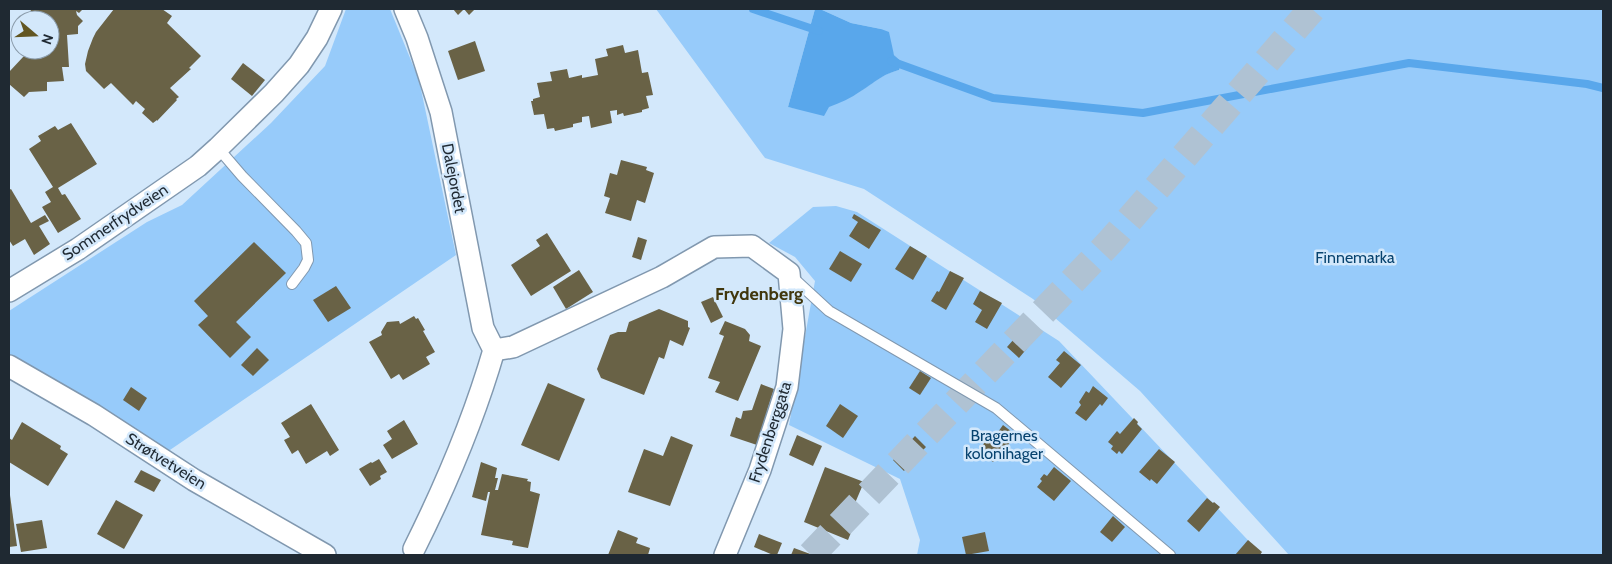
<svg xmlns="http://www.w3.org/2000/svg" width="1612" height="564" viewBox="0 0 1612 564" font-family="Cabin,sans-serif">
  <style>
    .green { fill: #97cbfa }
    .water { fill: #59a7eb }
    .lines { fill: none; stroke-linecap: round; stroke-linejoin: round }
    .stream { stroke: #59a7eb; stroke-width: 8 }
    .building { fill: #696246 }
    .primary-tunnel { stroke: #afc2d3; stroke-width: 28; stroke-dasharray: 28 14; stroke-linecap: butt }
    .service-casing { stroke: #8198af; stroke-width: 12 }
    .minor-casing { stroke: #8198af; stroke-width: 24 }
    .service { stroke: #fff; stroke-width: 10 }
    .minor { stroke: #fff; stroke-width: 21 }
    .labels { text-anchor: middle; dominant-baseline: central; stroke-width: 5; stroke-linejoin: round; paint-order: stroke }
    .street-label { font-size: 16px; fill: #1f2932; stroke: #d3e8fb }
    .park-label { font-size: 16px; fill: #07436f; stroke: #d3e8fb }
    .neighbourhood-label { font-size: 18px; font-weight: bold; fill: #41370d; stroke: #d3e8fb }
  </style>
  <rect width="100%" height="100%" fill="#d3e8fb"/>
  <g class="green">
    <polygon points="346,9 390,9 419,80 456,255 167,452 9,359 9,311 147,222 182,205 271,123 325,66"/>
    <path d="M656,9H815L788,107C815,113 840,105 862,90C876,81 882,74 899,70L902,62L894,55L881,29L851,23L820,9H1603V555H1289L1140,391L1033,299L864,189L765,158Z"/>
    <polygon points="836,206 857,212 1059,341 1262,555 917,555 920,540 900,479 789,425 815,281 795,257 769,243 813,207"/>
  </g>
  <path class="water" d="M815,9H820L851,23L881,29L889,32L894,55L902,62L899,70C881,75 877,81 861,91C851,98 840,103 829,107L824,116L788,107Z"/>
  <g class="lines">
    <g class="stream">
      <polyline points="753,9 819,31"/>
      <polyline points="891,61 993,98 1143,113 1409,63 1587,84 1603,88"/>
    </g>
  </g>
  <g class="building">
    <polygon points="29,9 83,9 79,13 76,11 77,15 83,21 78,26 78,34 67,35 69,67 62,67 64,81 47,82 47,91 29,92 24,97 9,84 9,72 24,56 24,50 50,50 50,20 36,20 36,15"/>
    <polygon points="114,9 162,9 172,16 167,23 201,56 189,68 191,69 170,88 179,97 176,99 177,100 157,121 157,120 153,123 142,113 145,109 136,101 133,105 111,83 104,89 86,71 85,64 88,51 93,38 96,32"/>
    <polygon points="453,9 475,9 469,15 464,9 458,15"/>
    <polygon points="475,41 485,71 458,80 448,51"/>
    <polygon points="623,45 625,53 638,50 642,73 648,72 653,95 646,96 649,108 642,110 642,112 624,116 623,113 617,115 617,110 610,111 612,123 591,128 589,116 582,117 582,122 573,124 573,127 555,131 554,128 547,129 544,114 534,115 531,101 533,101 533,99 540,97 537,83 552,81 550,72 567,69 569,78 582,75 582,78 598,75 595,59 608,56 606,49"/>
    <polygon points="243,63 265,80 252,96 231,79"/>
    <polygon points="71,123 97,164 58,188 62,195 65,194 81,219 58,233 42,207 51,202 45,192 53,187 29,149 41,141 38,136 55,126 58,130"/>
    <polygon points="621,160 647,167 646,170 654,173 645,203 637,200 631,221 605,213 610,198 604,196 610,173 617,175"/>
    <polygon points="11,189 31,223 45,215 49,221 39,226 50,244 34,255 25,239 13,246 9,240 9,190"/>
    <polygon points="854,214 881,230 869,249 849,236 858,222 852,218"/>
    <polygon points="547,233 571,271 531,296 511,265 540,246 536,240"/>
    <polygon points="638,237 647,240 641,260 632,257"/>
    <polygon points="254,242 286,273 236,322 251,337 230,358 198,325 208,316 194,301"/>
    <polygon points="910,246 927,256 913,280 895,269"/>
    <polygon points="840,251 862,264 851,282 829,269"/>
    <polygon points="579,270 593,292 566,309 553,287"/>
    <polygon points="950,271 964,278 946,310 931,301 937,291 939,292"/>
    <polygon points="336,286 351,308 328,322 313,300"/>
    <polygon points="980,291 1002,303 987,329 975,322 982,310 973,304"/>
    <polygon points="713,297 723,317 711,323 701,302"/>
    <polygon points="659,309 688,321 688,327 690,328 683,346 670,340 664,359 659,357 644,395 601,378 597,369 610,335 618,332 626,332 629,322"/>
    <polygon points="414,316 416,319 418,318 425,330 423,331 435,352 426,357 430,364 403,380 399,374 391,379 369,342 382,335 381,332 387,322 399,321 400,324"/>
    <polygon points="1023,320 1039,334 1019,358 1007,347 1022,330 1017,326"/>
    <polygon points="725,321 745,329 750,335 749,341 761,346 738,401 715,392 720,382 708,378 724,336 719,334"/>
    <polygon points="257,348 269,360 253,376 241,365"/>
    <polygon points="1064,351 1081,365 1061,388 1048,377 1060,363 1056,360"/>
    <polygon points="920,371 931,378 920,395 909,388"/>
    <polygon points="548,383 585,399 559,461 521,445"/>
    <polygon points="761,384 774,389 767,411 769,410 757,445 730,436 736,417 741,419 743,411 752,410"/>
    <polygon points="1093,386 1108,398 1102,406 1100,404 1086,421 1075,413 1081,405 1079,402 1086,391 1089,393"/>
    <polygon points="131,387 147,398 139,411 123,400"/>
    <polygon points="311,404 339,450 330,456 327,451 306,464 298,450 292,454 284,440 290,437 281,423"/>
    <polygon points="840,404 858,416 843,438 826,426"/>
    <polygon points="1134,418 1138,422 1137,424 1142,429 1122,454 1119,451 1117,454 1111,449 1113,446 1108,442 1117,431 1120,434"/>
    <polygon points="404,420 418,444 392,459 383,445 392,439 387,431"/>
    <polygon points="22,422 61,446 60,449 68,454 48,486 9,462 9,438 12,440"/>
    <polygon points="1003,425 1016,435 996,460 996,459 993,462 987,457 989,454 981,447 989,437 993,439"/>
    <polygon points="797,435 822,446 813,466 789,455"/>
    <polygon points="671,436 693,445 670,506 628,492 644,449 663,456"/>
    <polygon points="915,436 926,447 917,456 920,459 909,470 907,467 904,471 893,460"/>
    <polygon points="1159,449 1175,462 1157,484 1151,479 1150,481 1139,472"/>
    <polygon points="379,459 387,472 380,476 381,479 370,486 359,469 371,462 372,463"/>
    <polygon points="481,462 497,468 495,478 498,478 495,490 498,490 502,474 528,479 527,481 531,482 530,491 540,494 528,548 512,545 513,541 481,535 490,492 488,492 486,501 472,497"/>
    <polygon points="825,467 864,482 847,522 854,525 848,540 804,522"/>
    <polygon points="1054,467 1071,481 1054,501 1037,487 1042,481 1040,479 1044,474 1047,476"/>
    <polygon points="141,470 161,480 154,492 134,482"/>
    <polygon points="9,495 10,495 17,546 9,547"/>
    <polygon points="1207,498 1213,503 1214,502 1220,507 1199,532 1187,521"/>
    <polygon points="116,500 143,515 124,549 97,534"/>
    <polygon points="1113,516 1125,527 1112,542 1100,532"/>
    <polygon points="42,520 47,548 21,552 16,524"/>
    <polygon points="618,530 638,538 636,543 650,548 648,555 608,555"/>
    <polygon points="985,532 989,551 966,555 962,537"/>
    <polygon points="759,534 782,543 777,555 773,555 754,547"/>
    <polygon points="1248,540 1262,552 1260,555 1235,555"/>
    <polygon points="794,548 813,555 791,555"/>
  </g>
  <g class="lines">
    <polyline class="primary-tunnel" points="811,555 1110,242 1312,9"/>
    <defs>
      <g id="service">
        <polyline points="218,148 242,176 296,231 306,243 308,260 304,268 292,284"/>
        <polyline points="791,276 829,311 996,408 1170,555"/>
      </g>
      <g id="minor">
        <path d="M405,9L417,38L441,112L483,328L494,350C474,419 446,485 414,549"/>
        <polyline points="9,291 78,249 198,166 218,148 274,93 299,65 317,38 331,9"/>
        <polyline points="494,350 513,347 662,277 714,247 752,246 789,273 794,329 787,387 760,470 725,555"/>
        <polyline points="9,366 94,415 194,480 325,555"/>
      </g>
    </defs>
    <use href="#service" class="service-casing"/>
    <use href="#minor" class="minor-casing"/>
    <use href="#service" class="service"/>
    <use href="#minor" class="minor"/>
  </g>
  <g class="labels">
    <g class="street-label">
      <text transform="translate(454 178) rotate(79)">Dalejordet</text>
      <text transform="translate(115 222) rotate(-34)">Sommerfrydveien</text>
      <text transform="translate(770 432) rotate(-72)">Frydenberggata</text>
      <text transform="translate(166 461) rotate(32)">Strøtvetveien</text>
    </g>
    <g class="park-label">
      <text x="1355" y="257">Finnemarka</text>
      <text x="1004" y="435">Bragernes<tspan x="1004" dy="18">kolonihager</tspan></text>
    </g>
    <g class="neighbourhood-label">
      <text x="759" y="294">Frydenberg</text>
    </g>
  </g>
  <rect width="1612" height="564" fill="none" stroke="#1f2932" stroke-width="20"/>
  <g transform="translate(35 35) rotate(109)"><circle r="24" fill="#d3e8fb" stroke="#8b9cab"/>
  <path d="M0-4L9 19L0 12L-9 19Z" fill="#625622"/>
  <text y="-8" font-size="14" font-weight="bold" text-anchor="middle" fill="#1f2932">N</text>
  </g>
</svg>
